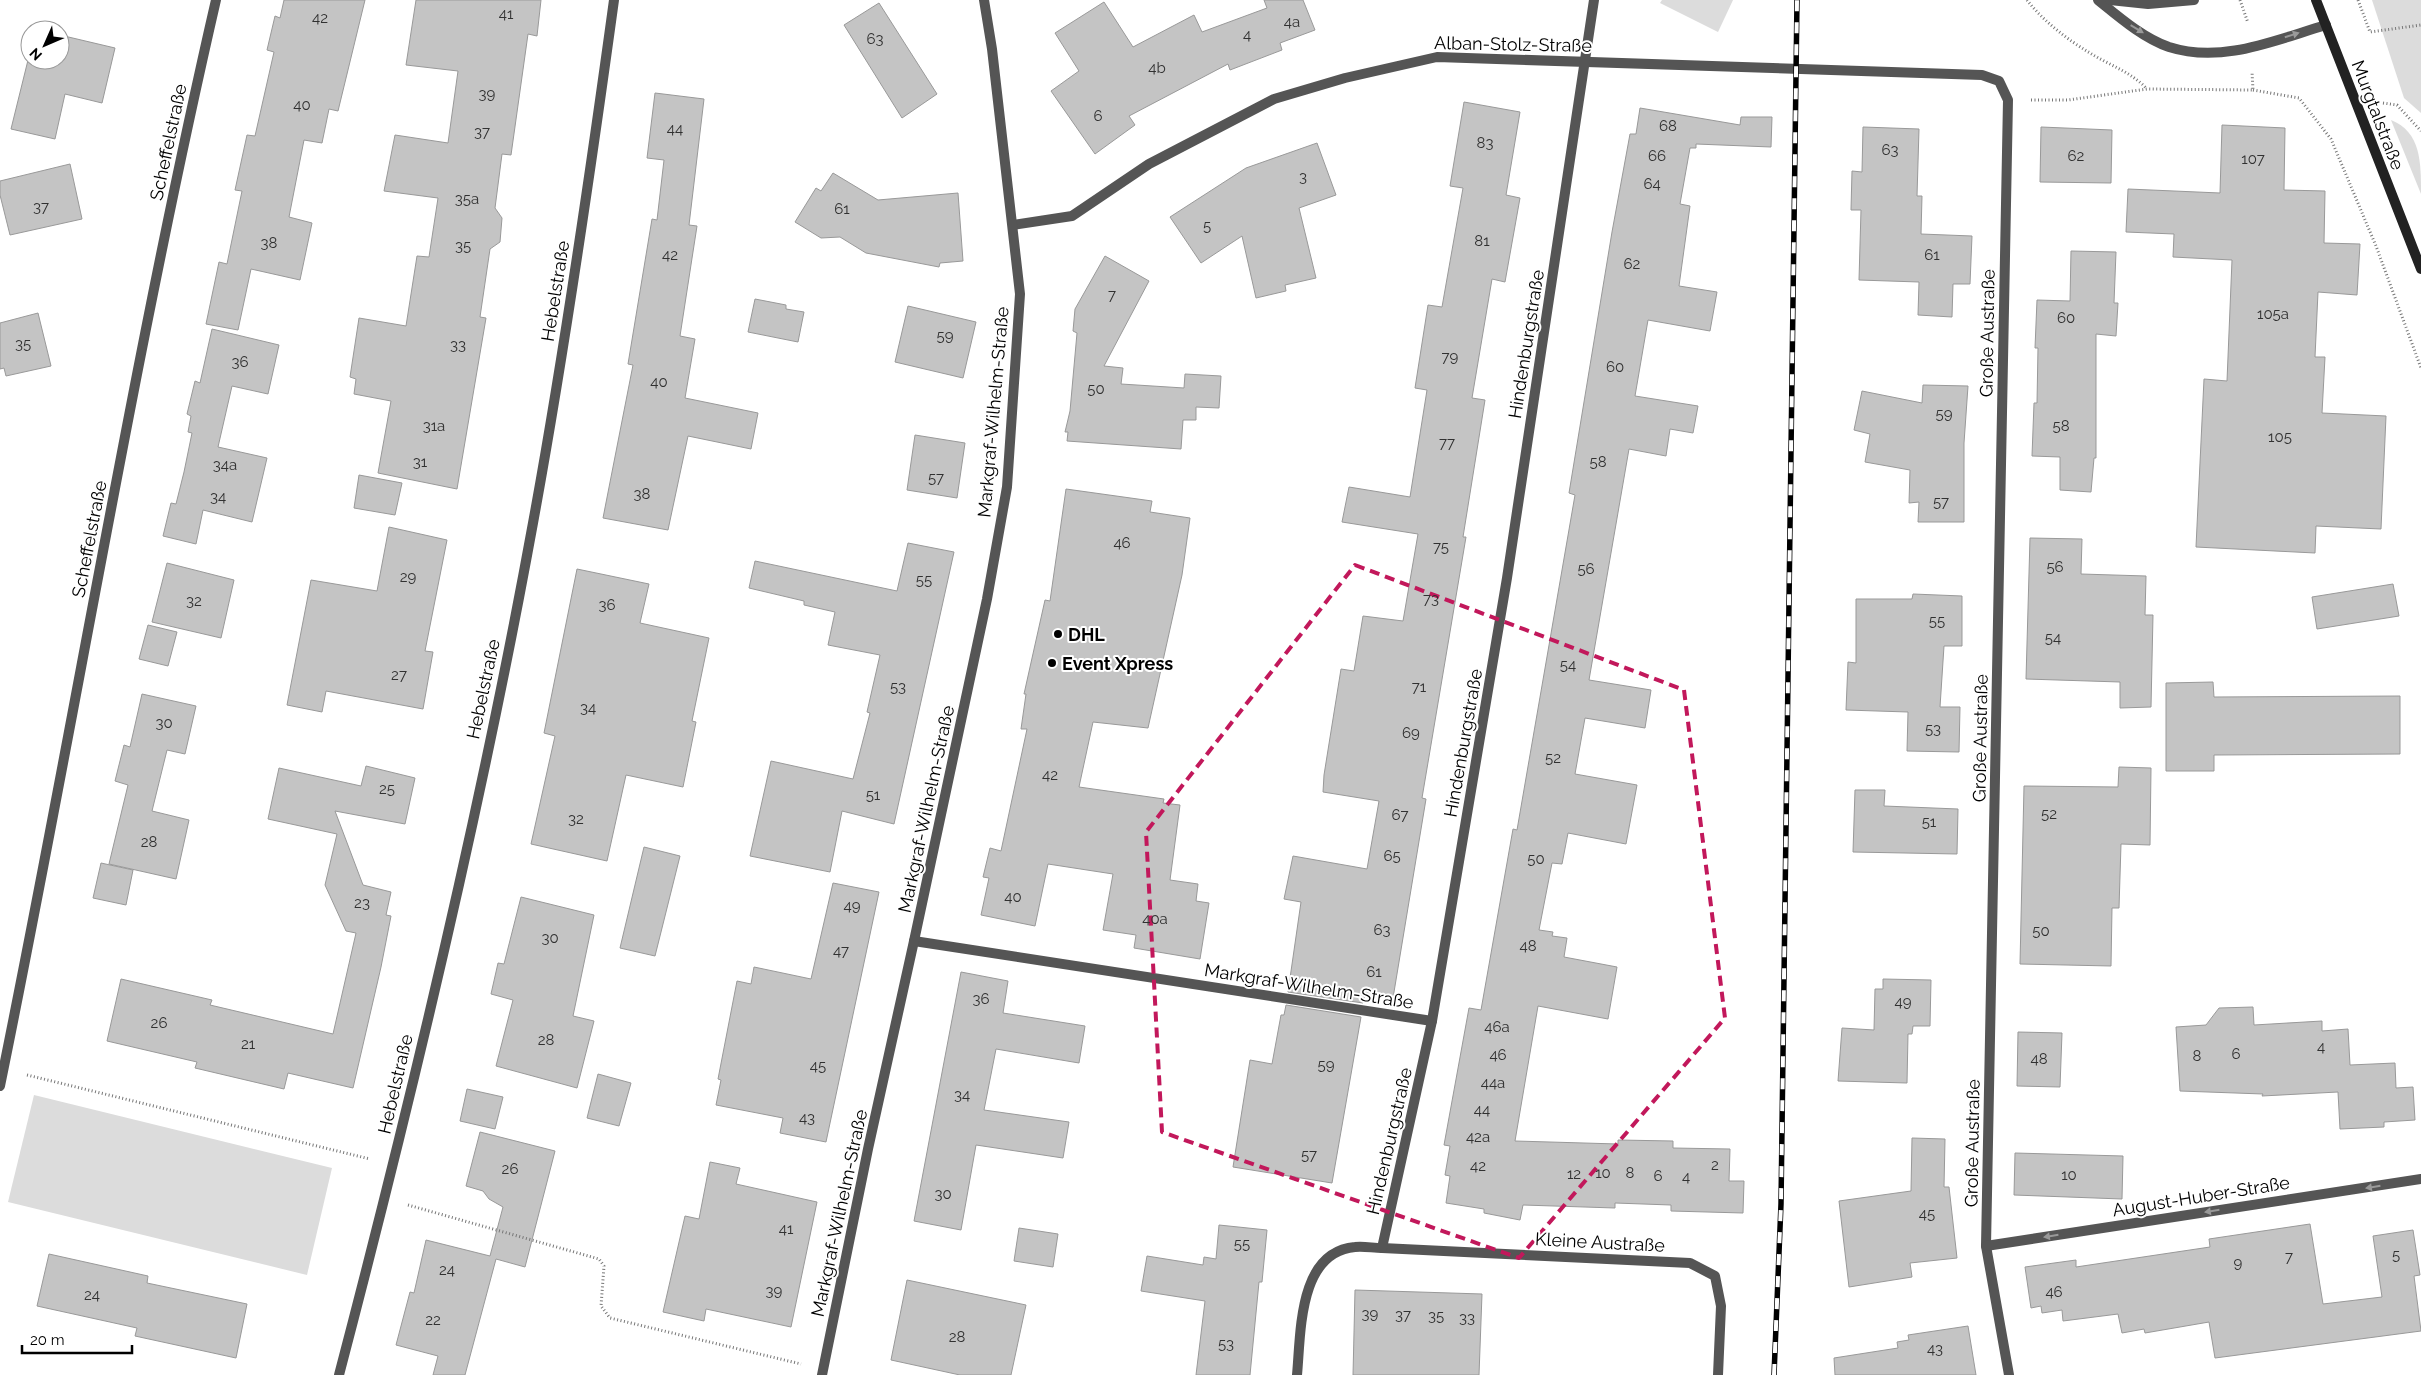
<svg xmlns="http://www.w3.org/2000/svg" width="2421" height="1375" viewBox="0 0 2421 1375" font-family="Raleway,sans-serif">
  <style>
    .green { fill: #dcdcdc }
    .building { fill: #c4c4c4; stroke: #999 }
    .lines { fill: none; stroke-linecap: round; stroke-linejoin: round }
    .path { stroke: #777; stroke-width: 3; stroke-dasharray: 1 2.5; stroke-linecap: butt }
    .lane { stroke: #555; stroke-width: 10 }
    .street { stroke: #555; stroke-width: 10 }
    .secondary { stroke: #222; stroke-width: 10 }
    .rail-casing { stroke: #000; stroke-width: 5.5 }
    .rail { stroke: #fff; stroke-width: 4; stroke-dasharray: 11; stroke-linecap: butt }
    .oneway { fill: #999 }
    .marked { fill: none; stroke: #c2185b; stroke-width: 4; stroke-dasharray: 10 6; stroke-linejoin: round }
    .poi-dot { fill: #000; stroke: #fff; stroke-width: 2 }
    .labels { text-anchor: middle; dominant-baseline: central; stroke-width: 4; stroke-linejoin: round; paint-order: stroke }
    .number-label { font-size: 15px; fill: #313131 }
    .street-label { font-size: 18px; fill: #000; stroke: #fff }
    .poi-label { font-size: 18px; font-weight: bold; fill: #000; stroke: #fff; text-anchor: start }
  </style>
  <rect width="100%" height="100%" fill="#fff"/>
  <g class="green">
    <polygon points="1662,0 1733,0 1718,32 1660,3"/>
    <polygon points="2372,0 2421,0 2421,113 2404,98"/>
    <path d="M2391,120C2421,132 2421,162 2421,194Z"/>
    <polygon points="34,1095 332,1168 307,1275 8,1202"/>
  </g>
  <g class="building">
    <polygon points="284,0 365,0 338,111 329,109 322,143 304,140 289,217 312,223 300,280 251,269 238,330 206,324 219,262 227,264 242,191 235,190 247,135 255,136 274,52 267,50 275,16 280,18"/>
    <polygon points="416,0 541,0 537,36 528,34 511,155 502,154 495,208 502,218 500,242 490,249 480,317 486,318 457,489 378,473 391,401 354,394 356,379 350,377 359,318 406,326 417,256 429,257 438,198 384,191 395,135 448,143 458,71 406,65"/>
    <polygon points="1264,0 1303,0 1315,30 1280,43 1282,50 1230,70 1228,64 1129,116 1135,125 1095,154 1051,91 1079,71 1055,33 1104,2 1133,47 1194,15 1202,32 1267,8"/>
    <polygon points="879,3 937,94 902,118 844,25"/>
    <polygon points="60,35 115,48 102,103 65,94 55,139 11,129 30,52 30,60 60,60"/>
    <polygon points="655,93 704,99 689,225 697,226 680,336 695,339 685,398 758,413 751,449 688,436 668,530 603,518 633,365 628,364 652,219 657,220 664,160 647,158"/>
    <polygon points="1464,102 1520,112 1506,195 1520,198 1505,282 1492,279 1472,398 1485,400 1463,537 1466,537 1422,798 1426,799 1393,998 1365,993 1363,1003 1288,992 1301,902 1284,899 1293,856 1367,869 1379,801 1323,792 1324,775 1341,669 1354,671 1363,616 1403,621 1418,534 1342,522 1349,487 1410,497 1427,390 1415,388 1428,305 1442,307 1463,188 1450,186"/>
    <polygon points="1640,108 1740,125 1741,117 1772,117 1771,147 1696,144 1696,148 1690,148 1680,204 1690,206 1679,286 1717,292 1710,331 1648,320 1635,396 1698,406 1693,433 1670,429 1666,456 1629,449 1589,680 1651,690 1645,728 1585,718 1575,774 1637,785 1626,844 1568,833 1562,864 1552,863 1539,930 1553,932 1552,936 1567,938 1564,957 1617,967 1608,1019 1538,1006 1515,1141 1618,1144 1618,1140 1673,1141 1673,1148 1730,1149 1729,1181 1744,1181 1743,1213 1671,1211 1671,1205 1615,1203 1615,1208 1523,1205 1520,1220 1484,1213 1484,1209 1446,1203 1450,1176 1445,1175 1450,1146 1444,1145 1469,1008 1481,1010 1513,829 1517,830 1575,495 1569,493 1612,232 1630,134 1636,134"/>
    <polygon points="2222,125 2285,128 2284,190 2325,191 2324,243 2360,244 2357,295 2318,292 2315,357 2325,357 2322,413 2386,416 2381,529 2316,526 2315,553 2196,547 2204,379 2227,381 2232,260 2173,257 2174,234 2126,232 2128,189 2220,193"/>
    <polygon points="1863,127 1919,129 1917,196 1922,196 1921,234 1972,236 1970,284 1953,284 1952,317 1918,315 1919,282 1859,280 1861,210 1851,210 1852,171 1862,172"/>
    <polygon points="2041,127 2112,130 2111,183 2040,182"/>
    <polygon points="1317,143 1336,195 1299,208 1316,278 1285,285 1286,291 1256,298 1242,236 1201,263 1170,217 1246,168"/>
    <polygon points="70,164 82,219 10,235 0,195 0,181"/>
    <polygon points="833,173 878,200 958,193 963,261 940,263 939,267 866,253 840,237 821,238 795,222 816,188 821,191"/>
    <polygon points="2071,251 2116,252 2114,303 2118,303 2116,336 2096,334 2096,458 2094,458 2091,492 2060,490 2060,457 2032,456 2034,403 2037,403 2038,348 2035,348 2037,300 2070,301"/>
    <polygon points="1105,256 1149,281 1104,366 1123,368 1121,384 1184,388 1185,374 1221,376 1219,408 1196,407 1196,420 1183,420 1181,449 1067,441 1068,432 1065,432 1070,411 1077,333 1073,331 1075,309"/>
    <polygon points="755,299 786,305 786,309 804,312 798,342 748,332"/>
    <polygon points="908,306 976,322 963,378 895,362"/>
    <polygon points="38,313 51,366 6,376 4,368 0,369 0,323"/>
    <polygon points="212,329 279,345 268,394 232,386 218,447 267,458 252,522 203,510 196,544 163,536 171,503 176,504 184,472 192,433 188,432 191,416 187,414 195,381 200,383"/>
    <polygon points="1923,385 1968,386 1964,443 1964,522 1918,522 1919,502 1909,503 1910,470 1865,462 1870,434 1854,430 1862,391 1922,403"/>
    <polygon points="915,435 965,443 957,498 907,490"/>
    <polygon points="359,475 402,483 395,515 354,508"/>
    <polygon points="1066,489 1152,501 1150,512 1190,518 1182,575 1148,728 1093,722 1079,787 1164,799 1163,803 1180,805 1170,880 1198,884 1196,901 1209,903 1200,959 1134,948 1136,935 1103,930 1113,874 1048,864 1035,926 981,915 989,878 983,877 990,848 1001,851 1027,729 1021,729 1026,694 1024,694 1045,600 1050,601"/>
    <polygon points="389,527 447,540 425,651 433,652 423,709 326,691 322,712 287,705 311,580 377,591"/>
    <polygon points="2030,538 2082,539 2081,574 2146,576 2145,615 2153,615 2151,707 2120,708 2120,682 2026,679"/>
    <polygon points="908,543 954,552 894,824 842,811 830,872 750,856 771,761 853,779 870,713 867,712 880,655 828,645 835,612 804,605 804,601 749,588 755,561 897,591"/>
    <polygon points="167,563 234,580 221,638 152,622"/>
    <polygon points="577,569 649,584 640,623 709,638 692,721 696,722 683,787 626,775 607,861 531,844 555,736 544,733"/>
    <polygon points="2393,584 2399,616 2317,629 2312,597"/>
    <polygon points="1913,594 1962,596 1962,646 1944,646 1940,707 1960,707 1959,752 1907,751 1908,712 1846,710 1848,662 1856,663 1856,599 1912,599"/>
    <polygon points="148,625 177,632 168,666 139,659"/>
    <polygon points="2213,682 2214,697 2400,696 2400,754 2214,755 2214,771 2166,771 2166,683"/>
    <polygon points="142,694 196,706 185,754 167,750 152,811 189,820 176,879 109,864 128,785 115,781 124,745 130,747"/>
    <polygon points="366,766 415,778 405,824 335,811 363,885 391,892 386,915 391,916 381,967 353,1088 288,1073 284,1089 195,1068 197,1062 107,1041 121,979 212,1000 210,1005 333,1034 356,933 346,931 325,885 337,834 268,819 279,768 361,786"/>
    <polygon points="2119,767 2151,768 2150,845 2121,844 2119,908 2112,908 2111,966 2020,964 2024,786 2118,787"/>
    <polygon points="1855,790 1885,790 1884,806 1958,809 1957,854 1853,852"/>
    <polygon points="644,847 680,856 655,956 620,948"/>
    <polygon points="101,863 133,870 126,905 93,898"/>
    <polygon points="833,883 879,892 826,1142 780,1133 783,1118 716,1105 721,1080 718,1079 737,981 751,984 754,967 811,979"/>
    <polygon points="521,897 594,915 573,1016 594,1021 577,1088 496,1066 513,1000 491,994 498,963 504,964"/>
    <polygon points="961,972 1008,981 1003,1013 1085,1026 1079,1063 996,1049 984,1110 1069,1122 1063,1158 976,1145 961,1230 914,1221"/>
    <polygon points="1883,979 1931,980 1930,1026 1913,1026 1912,1034 1908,1034 1907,1083 1838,1081 1842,1028 1874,1030 1875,989 1883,989"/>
    <polygon points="1286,1005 1361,1017 1332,1183 1233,1167 1250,1060 1272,1064 1281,1015 1284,1015"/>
    <polygon points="2253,1007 2254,1025 2322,1021 2322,1031 2348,1029 2350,1065 2395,1063 2396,1088 2413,1087 2415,1120 2384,1122 2384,1127 2340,1129 2338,1092 2262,1096 2263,1094 2180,1091 2176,1027 2206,1025 2219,1008"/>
    <polygon points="2018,1032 2062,1033 2060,1087 2017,1086"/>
    <polygon points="598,1074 631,1083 619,1126 587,1118"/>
    <polygon points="467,1089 503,1097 495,1129 460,1121"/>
    <polygon points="480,1132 555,1151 525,1267 496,1259 465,1375 433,1375 438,1356 396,1345 410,1292 414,1293 426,1240 490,1256 503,1207 489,1199 483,1191 466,1186"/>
    <polygon points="1912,1138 1945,1139 1944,1187 1949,1187 1957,1258 1910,1263 1912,1277 1849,1287 1839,1201 1911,1191"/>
    <polygon points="2015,1153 2123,1156 2122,1199 2014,1195"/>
    <polygon points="710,1162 740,1168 736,1184 817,1202 791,1327 706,1309 704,1321 663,1312 685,1216 699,1219"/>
    <polygon points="2310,1224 2323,1304 2382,1297 2373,1236 2413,1230 2420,1275 2414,1276 2421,1331 2215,1358 2209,1322 2145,1333 2144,1329 2122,1333 2118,1314 2063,1321 2062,1310 2042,1313 2041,1306 2031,1308 2025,1267 2076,1260 2076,1267 2210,1247 2209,1239"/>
    <polygon points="1219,1225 1267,1230 1262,1282 1259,1282 1250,1375 1196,1375 1205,1301 1141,1291 1147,1256 1203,1265 1204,1257 1216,1259"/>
    <polygon points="1019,1228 1058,1234 1053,1267 1014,1261"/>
    <polygon points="49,1254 148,1276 147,1283 247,1304 236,1358 135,1336 137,1328 37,1306"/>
    <polygon points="907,1280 1026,1305 1011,1375 960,1375 891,1360"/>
    <polygon points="1355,1290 1482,1294 1479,1375 1353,1375"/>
    <polygon points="1968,1326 1976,1375 1835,1375 1834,1358 1898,1348 1897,1342 1909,1340 1908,1335"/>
  </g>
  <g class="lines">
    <g class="path">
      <path d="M2027,0C2043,21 2068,40 2090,53C2109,65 2131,72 2146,88"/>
      <polyline points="2240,0 2248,23"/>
      <polyline points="2358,0 2370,32 2421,25"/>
      <polyline points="2253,90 2299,98 2331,139 2376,246 2421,368"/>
      <polyline points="2031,100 2068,100 2147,89 2253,90 2252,72"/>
      <polyline points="2383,103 2397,105 2421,131"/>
      <polyline points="27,1075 370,1159"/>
      <polyline points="408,1205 599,1259 604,1266 601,1306 610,1318 801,1364"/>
    </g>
    <polyline class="lane" points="914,941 1432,1021"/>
    <g class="street">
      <path d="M2098,0C2119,17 2143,38 2169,47C2222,64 2275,40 2326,25"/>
      <polyline points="2110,0 2148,4 2194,0"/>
      <polyline points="1013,225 1072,216 1149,164 1274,99 1345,78 1437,57 1982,75 1999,81 2008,100 1986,1246 2009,1375"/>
      <path d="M0,1086C74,725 133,360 216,0"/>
      <polyline points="1986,1246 2421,1179"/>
      <polyline points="1382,1248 1690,1263 1715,1276 1721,1306 1718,1375"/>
      <path d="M339,1375C413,1093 481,809 533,523C565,349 590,175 614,0"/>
      <polyline points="822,1375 868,1149 914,941 987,599 1007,487 1020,294 992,49 984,0"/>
      <path d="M1297,1375C1301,1333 1298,1252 1355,1247C1364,1246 1373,1248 1382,1248L1432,1021L1507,578L1594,0"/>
    </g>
    <polyline class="secondary" points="2316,0 2421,269"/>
    <defs>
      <polyline id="rail" points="1774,1375 1781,1204 1797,0"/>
    </defs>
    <use href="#rail" class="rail-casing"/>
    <use href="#rail" class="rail"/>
  </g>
  <defs><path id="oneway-solid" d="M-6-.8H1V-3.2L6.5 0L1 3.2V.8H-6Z" transform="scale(1.25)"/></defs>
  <g class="oneway">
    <use href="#oneway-solid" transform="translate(2137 29) rotate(31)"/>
    <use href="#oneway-solid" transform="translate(2292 35) rotate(-17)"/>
    <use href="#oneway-solid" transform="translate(2373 1187) rotate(171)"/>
    <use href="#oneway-solid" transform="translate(2212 1211) rotate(171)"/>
    <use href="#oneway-solid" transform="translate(2051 1236) rotate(171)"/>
  </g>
  <path class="marked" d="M1355,565L1684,690L1725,1018L1519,1258L1162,1132L1146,832Z"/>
  <g class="poi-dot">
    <circle cx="1058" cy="634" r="5"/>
    <circle cx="1052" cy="663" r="5"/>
  </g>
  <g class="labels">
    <g class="number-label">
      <text x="506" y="14">41</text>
      <text x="320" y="18">42</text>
      <text x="1292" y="22">4a</text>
      <text x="1247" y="35">4</text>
      <text x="875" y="39">63</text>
      <text x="1157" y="68">4b</text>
      <text x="487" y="94">39</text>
      <text x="302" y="105">40</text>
      <text x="1098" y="116">6</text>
      <text x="1668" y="126">68</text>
      <text x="675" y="129">44</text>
      <text x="482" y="132">37</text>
      <text x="1485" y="143">83</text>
      <text x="1890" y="150">63</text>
      <text x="1657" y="156">66</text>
      <text x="2076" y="156">62</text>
      <text x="2253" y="159">107</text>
      <text x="1303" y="177">3</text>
      <text x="1652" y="184">64</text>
      <text x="467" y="199">35a</text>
      <text x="41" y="207">37</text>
      <text x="842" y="209">61</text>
      <text x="1207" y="226">5</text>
      <text x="1482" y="241">81</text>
      <text x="269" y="243">38</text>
      <text x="463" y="246">35</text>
      <text x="670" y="255">42</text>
      <text x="1932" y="255">61</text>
      <text x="1632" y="264">62</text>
      <text x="1112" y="295">7</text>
      <text x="2273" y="314">105a</text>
      <text x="2066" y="318">60</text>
      <text x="945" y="336">59</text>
      <text x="23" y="344">35</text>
      <text x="458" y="345">33</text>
      <text x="1450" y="357">79</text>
      <text x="240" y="362">36</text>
      <text x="1615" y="367">60</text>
      <text x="659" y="382">40</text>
      <text x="1096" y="389">50</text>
      <text x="1944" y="414">59</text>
      <text x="434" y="426">31a</text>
      <text x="2061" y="426">58</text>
      <text x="2280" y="437">105</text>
      <text x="1447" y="443">77</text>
      <text x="420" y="462">31</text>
      <text x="1598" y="462">58</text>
      <text x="225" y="465">34a</text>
      <text x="936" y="478">57</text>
      <text x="642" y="494">38</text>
      <text x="218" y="497">34</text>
      <text x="1941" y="502">57</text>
      <text x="1122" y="543">46</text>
      <text x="1441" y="547">75</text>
      <text x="2055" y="567">56</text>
      <text x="1586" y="569">56</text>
      <text x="408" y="577">29</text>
      <text x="924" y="580">55</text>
      <text x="1431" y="599">73</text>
      <text x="194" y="601">32</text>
      <text x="607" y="605">36</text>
      <text x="1937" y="621">55</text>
      <text x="2053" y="638">54</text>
      <text x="1568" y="665">54</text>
      <text x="399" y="675">27</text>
      <text x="898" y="687">53</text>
      <text x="1419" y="687">71</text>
      <text x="588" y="708">34</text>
      <text x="164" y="723">30</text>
      <text x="1933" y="729">53</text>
      <text x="1411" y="733">69</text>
      <text x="1553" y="758">52</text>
      <text x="1050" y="775">42</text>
      <text x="387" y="789">25</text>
      <text x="873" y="795">51</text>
      <text x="2049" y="814">52</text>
      <text x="1400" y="815">67</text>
      <text x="576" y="819">32</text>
      <text x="1929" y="822">51</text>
      <text x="149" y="842">28</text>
      <text x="1392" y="856">65</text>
      <text x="1536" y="859">50</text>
      <text x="1013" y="897">40</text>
      <text x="362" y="903">23</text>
      <text x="852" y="906">49</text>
      <text x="1155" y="919">40a</text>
      <text x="1382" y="930">63</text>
      <text x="2041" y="931">50</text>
      <text x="550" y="938">30</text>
      <text x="1528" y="946">48</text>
      <text x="841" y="951">47</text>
      <text x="1374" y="972">61</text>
      <text x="981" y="999">36</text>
      <text x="1903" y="1002">49</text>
      <text x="159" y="1023">26</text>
      <text x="1497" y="1027">46a</text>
      <text x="546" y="1040">28</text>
      <text x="248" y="1044">21</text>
      <text x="2321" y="1047">4</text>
      <text x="2236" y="1054">6</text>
      <text x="1498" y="1055">46</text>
      <text x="2197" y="1056">8</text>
      <text x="2039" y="1059">48</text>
      <text x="1326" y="1065">59</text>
      <text x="818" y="1066">45</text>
      <text x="1493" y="1083">44a</text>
      <text x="962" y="1095">34</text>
      <text x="1482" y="1110">44</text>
      <text x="807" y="1118">43</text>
      <text x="1478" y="1137">42a</text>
      <text x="1309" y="1155">57</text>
      <text x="1715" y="1165">2</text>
      <text x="1478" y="1166">42</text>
      <text x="510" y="1169">26</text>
      <text x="1603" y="1173">10</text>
      <text x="1630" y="1173">8</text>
      <text x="1574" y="1174">12</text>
      <text x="2069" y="1175">10</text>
      <text x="1658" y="1176">6</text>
      <text x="1686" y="1177">4</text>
      <text x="943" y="1194">30</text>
      <text x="1927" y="1214">45</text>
      <text x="786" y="1229">41</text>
      <text x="1242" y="1244">55</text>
      <text x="2396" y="1255">5</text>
      <text x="2289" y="1257">7</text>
      <text x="2238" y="1263">9</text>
      <text x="447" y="1270">24</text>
      <text x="774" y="1291">39</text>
      <text x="2054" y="1292">46</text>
      <text x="92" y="1295">24</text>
      <text x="1370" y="1314">39</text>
      <text x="1403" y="1315">37</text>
      <text x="1436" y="1316">35</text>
      <text x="1467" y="1318">33</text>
      <text x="433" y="1320">22</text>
      <text x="957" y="1337">28</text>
      <text x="1226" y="1344">53</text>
      <text x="1935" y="1349">43</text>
    </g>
    <g class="street-label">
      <text transform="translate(1513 44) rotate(1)">Alban-Stolz-Straße</text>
      <text transform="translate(2378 115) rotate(69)">Murgtalstraße</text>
      <text transform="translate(168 142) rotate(-78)">Scheffelstraße</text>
      <text transform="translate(555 291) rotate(-81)">Hebelstraße</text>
      <text transform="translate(1987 333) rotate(-89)">Große Austraße</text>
      <text transform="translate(1526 344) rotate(-81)">Hindenburgstraße</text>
      <text transform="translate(993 412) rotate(-85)">Markgraf-Wilhelm-Straße</text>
      <text transform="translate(89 539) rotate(-79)">Scheffelstraße</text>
      <text transform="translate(483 689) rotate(-78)">Hebelstraße</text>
      <text transform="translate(1980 738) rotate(-89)">Große Austraße</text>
      <text transform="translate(1463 743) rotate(-80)">Hindenburgstraße</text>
      <text transform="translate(926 809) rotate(-78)">Markgraf-Wilhelm-Straße</text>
      <text transform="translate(1309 986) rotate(9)">Markgraf-Wilhelm-Straße</text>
      <text transform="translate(395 1084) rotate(-77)">Hebelstraße</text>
      <text transform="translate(1389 1141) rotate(-77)">Hindenburgstraße</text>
      <text transform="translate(1972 1143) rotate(-89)">Große Austraße</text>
      <text transform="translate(2201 1196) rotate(-9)">August-Huber-Straße</text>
      <text transform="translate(839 1213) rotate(-78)">Markgraf-Wilhelm-Straße</text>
      <text transform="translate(1600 1242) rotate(3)">Kleine Austraße</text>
    </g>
    <g class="poi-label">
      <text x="1068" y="634">DHL</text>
      <text x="1062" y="663">Event Xpress</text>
    </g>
  </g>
  <g transform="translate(45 45) rotate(225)"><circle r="24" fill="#ffffff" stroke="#999999"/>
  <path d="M0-4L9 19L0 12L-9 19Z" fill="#000000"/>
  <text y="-8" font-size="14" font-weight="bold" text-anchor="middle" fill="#000000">N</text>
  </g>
  <path d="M22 1345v8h110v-8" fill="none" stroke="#000000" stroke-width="2.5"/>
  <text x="30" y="1345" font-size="15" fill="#000000" stroke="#ffffff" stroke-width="4" paint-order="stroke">20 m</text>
</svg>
